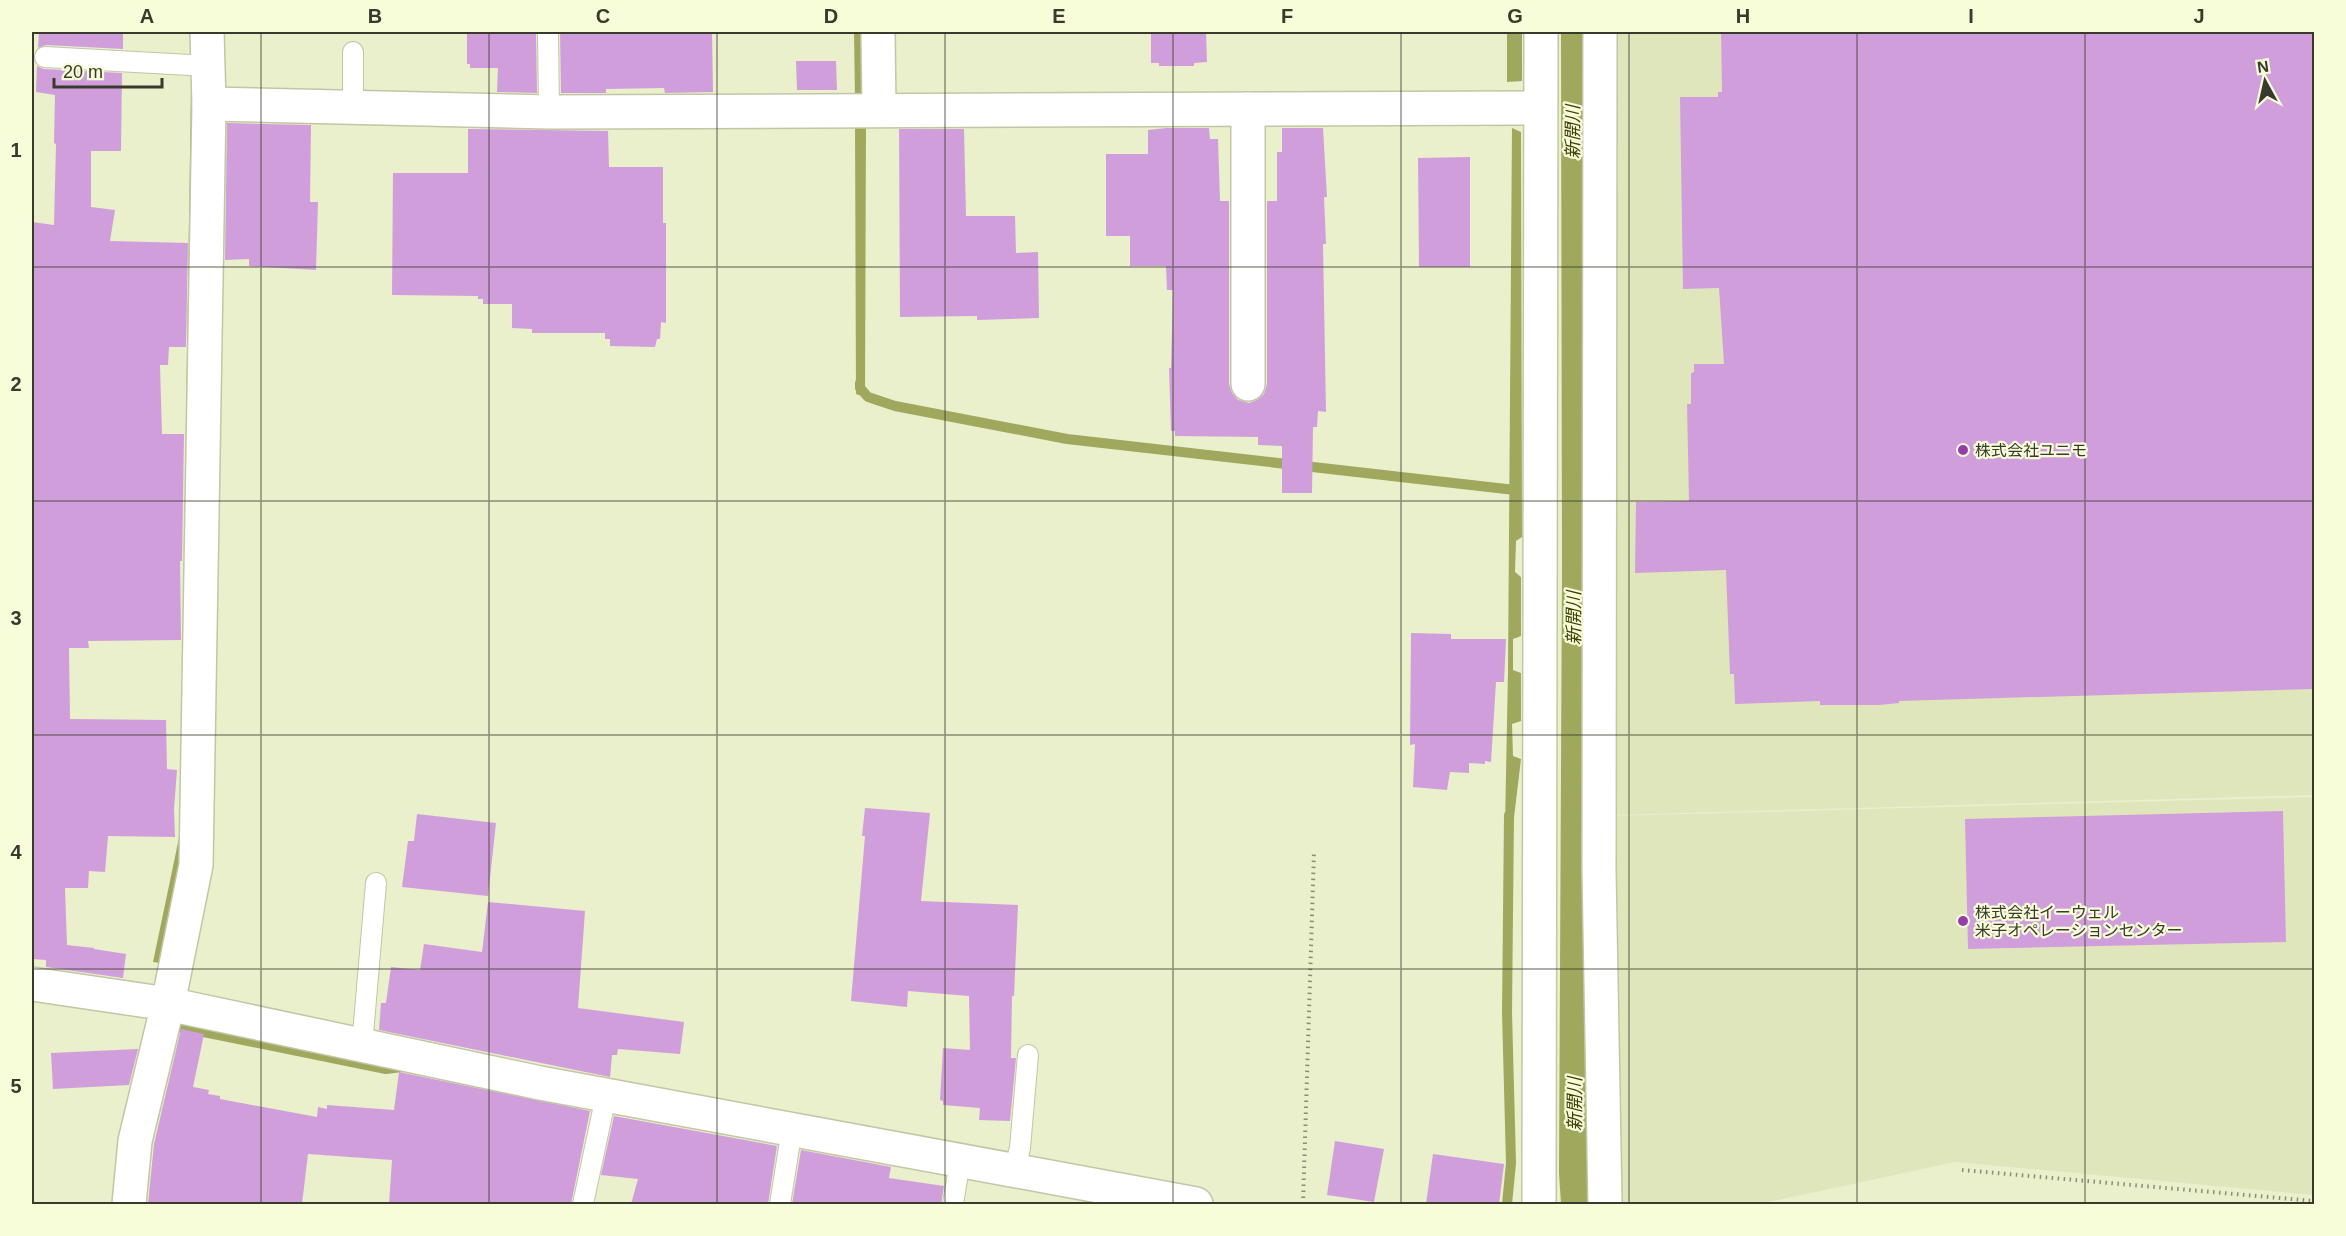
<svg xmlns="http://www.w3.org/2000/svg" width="2346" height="1236" viewBox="0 0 2346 1236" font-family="Arial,'Noto Sans JP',sans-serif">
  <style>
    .built { fill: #e0e6bb }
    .water { fill: #a0a85d }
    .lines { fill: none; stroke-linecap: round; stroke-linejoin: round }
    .stream { stroke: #a0a85d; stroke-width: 10 }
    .building { fill: #d09fdb }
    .lane-casing { stroke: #c2c6a5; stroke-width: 22 }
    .street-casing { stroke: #c2c6a5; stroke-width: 36 }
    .path { stroke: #898d75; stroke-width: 4; stroke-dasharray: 1.5 4.5; stroke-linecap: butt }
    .lane { stroke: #fff; stroke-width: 20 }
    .street { stroke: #fff; stroke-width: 33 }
    .grid { fill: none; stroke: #383a2c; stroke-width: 1.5; stroke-opacity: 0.55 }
    .poi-dot { fill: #953da9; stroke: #f7fcd9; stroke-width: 2 }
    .labels { text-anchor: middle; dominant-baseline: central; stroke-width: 4.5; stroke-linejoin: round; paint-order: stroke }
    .poi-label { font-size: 16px; fill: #383a2c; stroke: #f7fcd9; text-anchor: start }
    .water-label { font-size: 18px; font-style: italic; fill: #3d4104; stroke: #f7fcd9 }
    .neatline { fill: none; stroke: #383a2c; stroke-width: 2 }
    .grid-label { font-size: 20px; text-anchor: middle; font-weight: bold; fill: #383a2c }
  </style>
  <rect width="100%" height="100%" fill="#eaefcc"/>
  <g class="built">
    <polygon points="1612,32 2314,32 2314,795 1611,815"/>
    <polygon points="2314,797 2314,1195 1955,1162 1759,1204 1612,1204 1611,816"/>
  </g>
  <g class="water">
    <polygon points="854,32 864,32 865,98 855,99"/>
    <polygon points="1507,32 1522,32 1522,81 1507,82"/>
    <polygon points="1561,32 1585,32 1586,1120 1596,1131 1595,1204 1561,1204 1559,1173 1562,567"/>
    <polygon points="191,85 199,85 186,835 160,963 153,962 180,833"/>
    <polygon points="855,120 866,120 865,397 856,394"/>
    <polygon points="1512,128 1521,132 1522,537 1516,541 1515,572 1521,577 1521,636 1513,639 1513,670 1521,673 1521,721 1512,724 1513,756 1521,759 1513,826 1505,827 1508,671"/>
  </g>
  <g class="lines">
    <g class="stream">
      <polyline points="860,383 860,388 868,397 895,406 1067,439 1515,490"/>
      <polyline points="179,1027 386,1069 402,1067"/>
      <polyline points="1507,1204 1511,1163 1507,1012 1509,815"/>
    </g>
  </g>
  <g class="building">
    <polygon points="39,32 123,32 123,49 46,45 38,48"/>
    <polygon points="467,32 536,32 537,93 497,92 498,68 470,68 470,64 467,64"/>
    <polygon points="560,32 712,32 713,92 665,93 664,88 606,89 606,93 561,93"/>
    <polygon points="1151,32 1206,32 1207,62 1194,63 1194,66 1159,66 1159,63 1151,63"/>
    <polygon points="1721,32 2314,32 2314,689 1899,701 1899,703 1879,705 1820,705 1820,701 1735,704 1734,674 1730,674 1726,570 1635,573 1636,502 1689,501 1687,404 1691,404 1691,373 1694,372 1694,364 1724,364 1719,288 1683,289 1680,97 1718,97 1718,92 1722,92"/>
    <polygon points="796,61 836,61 837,90 797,90"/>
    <polygon points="37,66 44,69 122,73 121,151 91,151 91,207 115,210 110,241 188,243 186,347 169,347 168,365 160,365 162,434 184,434 182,561 180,561 181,640 88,641 89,648 69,648 70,719 166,720 167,769 177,770 174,809 175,837 108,836 105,872 89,871 88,888 65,888 67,945 94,948 94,949 126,954 123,978 46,967 46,960 32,959 32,222 54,225 56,144 54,143 55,95 36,92"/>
    <polygon points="227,123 311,125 310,202 318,202 316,270 249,266 249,259 225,260"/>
    <polygon points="1166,128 1209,128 1210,139 1218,139 1220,201 1229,201 1229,384 1232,393 1238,400 1249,403 1257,400 1264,394 1267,384 1267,201 1277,201 1277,152 1282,152 1282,128 1323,128 1327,197 1324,197 1326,244 1323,244 1326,412 1318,411 1317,427 1313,427 1312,493 1282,493 1282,446 1258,445 1258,437 1175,436 1175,431 1171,431 1169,368 1171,368 1173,290 1167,290 1166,266 1130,266 1130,236 1106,236 1106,154 1148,154 1148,130"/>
    <polygon points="468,129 608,131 609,167 663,167 663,223 666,223 666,323 661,322 660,339 657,339 655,347 610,346 610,339 605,339 605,333 532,333 532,329 512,328 512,304 483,304 483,299 478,299 478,296 392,295 393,173 468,173"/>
    <polygon points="899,129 964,129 966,216 1015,216 1016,253 1038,252 1039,318 977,320 977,316 900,317"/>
    <polygon points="1470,157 1470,267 1419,267 1418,158"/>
    <polygon points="1411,633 1451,634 1451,639 1506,639 1504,682 1496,682 1491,762 1485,761 1485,764 1469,763 1469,773 1450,772 1447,790 1413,787 1415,744 1410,745"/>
    <polygon points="865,808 930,813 921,901 1018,905 1014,996 1012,996 1011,1058 1016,1058 1010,1121 979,1120 980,1108 943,1105 943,1101 940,1100 943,1048 970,1050 969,996 908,991 907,1007 851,1001 865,836 862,836"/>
    <polygon points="2283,811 2286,942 1968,949 1965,819"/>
    <polygon points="417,814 496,823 488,896 402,887 408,841 414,841"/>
    <polygon points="488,902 585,911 578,1008 684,1022 680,1054 618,1049 617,1055 612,1055 610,1077 379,1030 381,1003 386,1003 391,967 420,970 424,944 482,952"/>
    <polygon points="181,1029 204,1034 193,1087 209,1090 208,1094 220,1096 220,1099 317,1117 318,1107 327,1109 327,1105 394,1110 399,1072 590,1111 571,1204 389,1204 392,1160 308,1154 302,1204 148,1204 154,1144"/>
    <polygon points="138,1049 129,1085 53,1089 51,1053"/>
    <polygon points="614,1116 777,1146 768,1204 631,1204 638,1179 601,1175"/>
    <polygon points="1335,1141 1384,1149 1374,1202 1327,1195"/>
    <polygon points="801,1150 891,1167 889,1178 944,1186 941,1204 792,1204"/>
    <polygon points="1433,1154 1504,1164 1499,1204 1426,1204"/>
  </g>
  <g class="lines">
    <defs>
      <g id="lane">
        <polyline points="548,32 549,112"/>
        <polyline points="45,57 208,66"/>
        <polyline points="353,108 353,52"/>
        <polyline points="362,1046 376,883"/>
        <polyline points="1014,1171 1020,1148 1028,1055"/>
        <polyline points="583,1204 606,1096"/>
        <polyline points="780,1204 792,1129"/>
        <polyline points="953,1204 960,1161"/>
      </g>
      <g id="street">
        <polyline points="878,32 879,110"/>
        <polyline points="1600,32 1599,870 1605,1204"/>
        <polyline points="209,104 549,112 1540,108"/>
        <polyline points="1248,384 1248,109"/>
        <polyline points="32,984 168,1004 540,1083 1196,1204"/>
        <polyline points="129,1204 135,1141 168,1004 196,865 209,104 207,32"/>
        <polyline points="1539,1204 1541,32"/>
      </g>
    </defs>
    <use href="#lane" class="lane-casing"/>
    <use href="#street" class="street-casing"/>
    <g class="path">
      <polyline points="1962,1170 2314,1201"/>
      <polyline points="1303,1204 1314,852"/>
    </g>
    <use href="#lane" class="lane"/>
    <use href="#street" class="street"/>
  </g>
  <path class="grid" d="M261,32V1204M489,32V1204M717,32V1204M945,32V1204M1173,32V1204M1401,32V1204M1629,32V1204M1857,32V1204M2085,32V1204M32,267H2314M32,501H2314M32,735H2314M32,969H2314"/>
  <g class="poi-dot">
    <circle cx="1963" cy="450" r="6"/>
    <circle cx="1963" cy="921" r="6"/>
  </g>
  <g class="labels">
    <g class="poi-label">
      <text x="1975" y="450">株式会社ユニモ</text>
      <text x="1975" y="912">株式会社イーウェル<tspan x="1975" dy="18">米子オペレーションセンター</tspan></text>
    </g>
    <g class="water-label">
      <text transform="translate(1573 132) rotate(-90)">新開川</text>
      <text transform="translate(1574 618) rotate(-90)">新開川</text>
      <text transform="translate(1575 1104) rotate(-90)">新開川</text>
    </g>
  </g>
  <rect width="2346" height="1236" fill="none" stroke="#f7fcd9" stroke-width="66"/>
  <g transform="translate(2265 81) rotate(352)" stroke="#f7fcd9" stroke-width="4.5" paint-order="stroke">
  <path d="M0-4.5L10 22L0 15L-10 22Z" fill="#383a2c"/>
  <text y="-9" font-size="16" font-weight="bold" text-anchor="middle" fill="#383a2c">N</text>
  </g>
  <path d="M54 78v9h108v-9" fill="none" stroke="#383a2c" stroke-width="3"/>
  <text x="63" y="78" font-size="18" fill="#383a2c" stroke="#f7fcd9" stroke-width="4.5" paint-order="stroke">20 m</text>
  <rect x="33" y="33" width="2280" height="1170" class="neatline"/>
  <g class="grid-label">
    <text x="147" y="23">A</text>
    <text x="375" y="23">B</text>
    <text x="603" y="23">C</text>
    <text x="831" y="23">D</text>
    <text x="1059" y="23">E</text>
    <text x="1287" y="23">F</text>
    <text x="1515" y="23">G</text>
    <text x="1743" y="23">H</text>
    <text x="1971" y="23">I</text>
    <text x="2199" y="23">J</text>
    <text x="16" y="157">1</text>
    <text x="16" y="391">2</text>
    <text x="16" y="625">3</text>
    <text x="16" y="859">4</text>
    <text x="16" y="1093">5</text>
  </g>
</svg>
